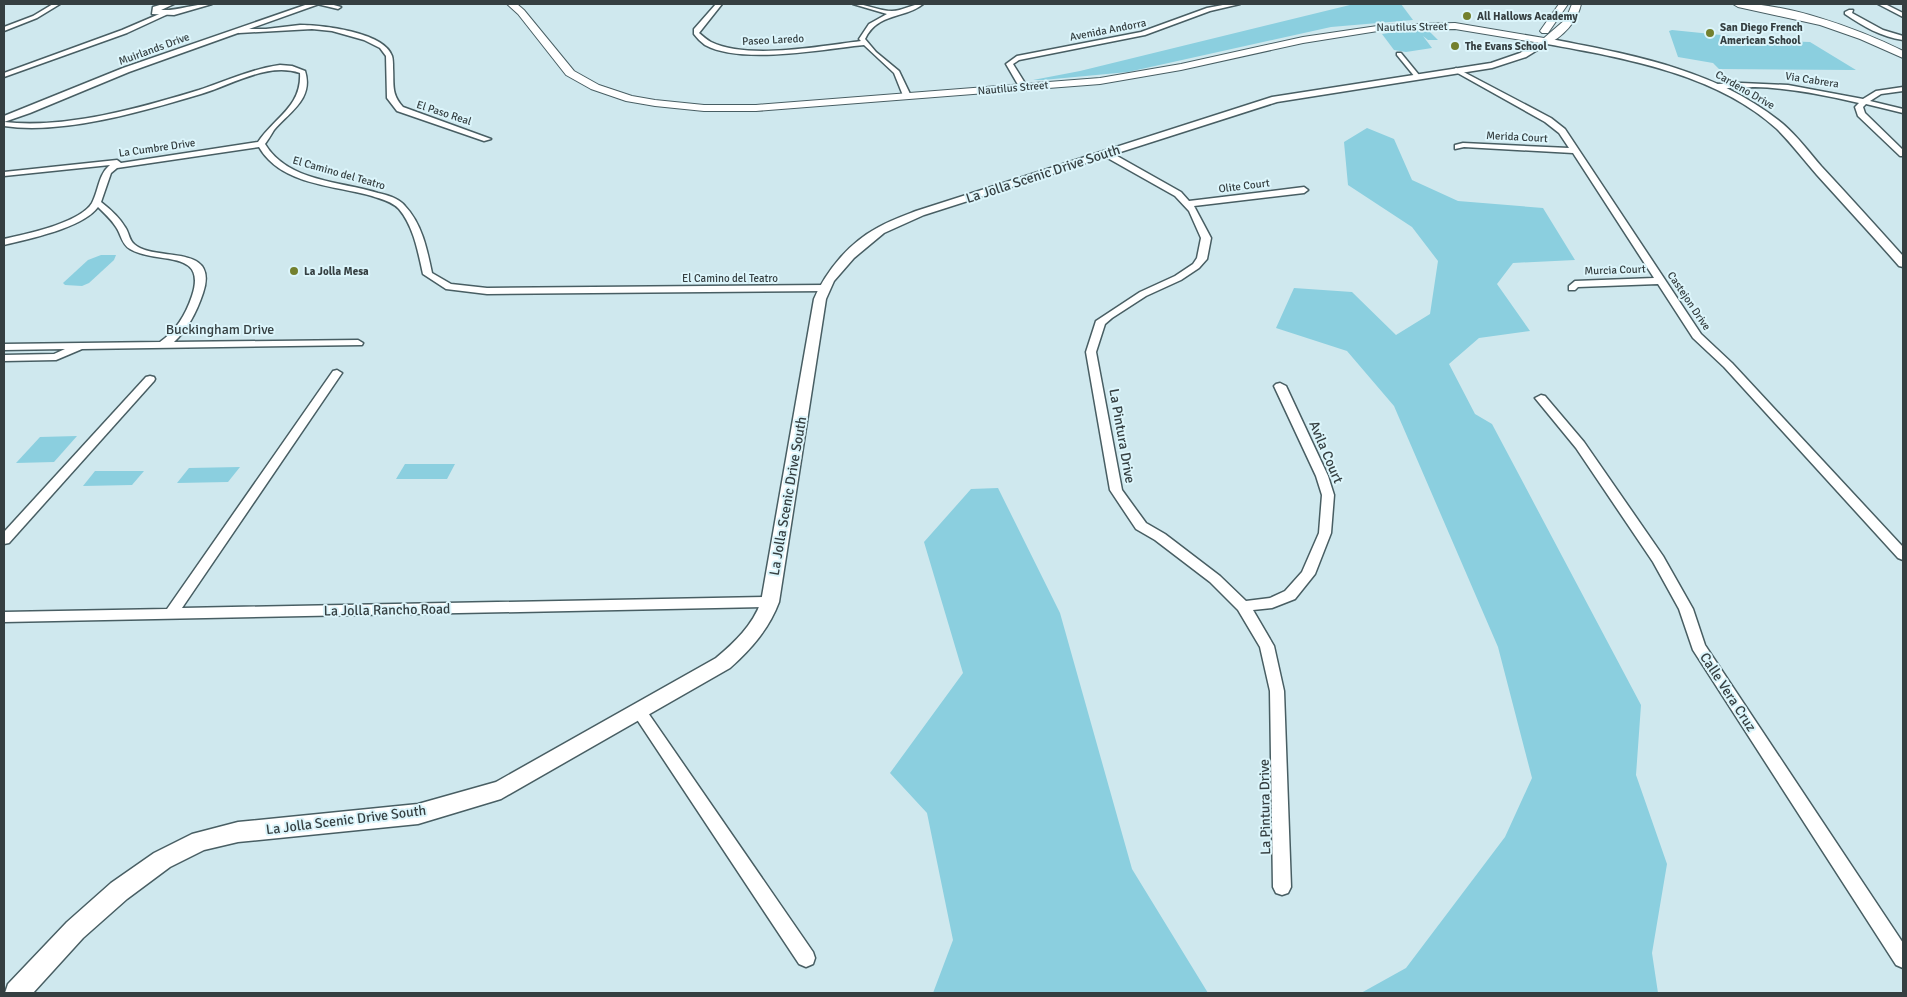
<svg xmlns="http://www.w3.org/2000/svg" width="1907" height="997" viewBox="0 0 1907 997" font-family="Signika,sans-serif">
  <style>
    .green { fill: #8bcfdf }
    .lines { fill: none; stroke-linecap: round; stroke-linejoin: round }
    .minor-casing { stroke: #485e63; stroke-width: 3 }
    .tertiary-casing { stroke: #485e63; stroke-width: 3 }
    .secondary-casing { stroke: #485e63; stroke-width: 2 }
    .minor { fill: #fff; fill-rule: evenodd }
    .tertiary { fill: #fff; fill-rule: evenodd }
    .secondary { fill: #fff; fill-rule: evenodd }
    .poi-dot { fill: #73802e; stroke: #dcf5fb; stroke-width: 2 }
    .labels { text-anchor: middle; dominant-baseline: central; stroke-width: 4; stroke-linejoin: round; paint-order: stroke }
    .far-poi-label { font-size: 11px; font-weight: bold; fill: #353f41; stroke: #dcf5fb; text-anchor: start }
    .far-street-label { font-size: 11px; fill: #353f41; stroke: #dcf5fb }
    .street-label { font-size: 14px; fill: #353f41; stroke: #dcf5fb }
  </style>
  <rect width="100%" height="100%" fill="#cfe8ee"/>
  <g class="green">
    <polygon points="1354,4 1401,4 1413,20 1331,27 1128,72 1043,80 1033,80 1080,71"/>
    <polygon points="1417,29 1428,30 1438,40 1428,40 1423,36 1432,48 1406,52 1394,50 1382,34"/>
    <polygon points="1672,30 1780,41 1810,42 1856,70 1719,69 1713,63 1678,57 1669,31"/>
    <polygon points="1367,128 1394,139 1412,180 1458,201 1543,208 1575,260 1513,263 1497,284 1530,331 1479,338 1449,364 1475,414 1492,424 1641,705 1636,775 1667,864 1652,953 1658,993 1361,993 1406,968 1505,837 1532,778 1498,647 1394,406 1347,351 1276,328 1294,288 1352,292 1396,335 1430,314 1438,261 1412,227 1348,185 1344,142"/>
    <polygon points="101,255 116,255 114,260 89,283 82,286 65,285 63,283 88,260"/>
    <polygon points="77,436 54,462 16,463 40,437"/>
    <polygon points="405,464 455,464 447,479 396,479"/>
    <polygon points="240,467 228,482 177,483 189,468"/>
    <polygon points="95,471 144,471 132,485 83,486"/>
    <polygon points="998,488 1060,613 1132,869 1208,993 933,993 953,940 927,813 890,773 963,673 924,542 971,489"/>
  </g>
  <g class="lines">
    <defs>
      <g id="minor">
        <polygon points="53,4 60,4 37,18 4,31 4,27 33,16"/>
        <polygon points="317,4 330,4 341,7 338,9"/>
        <path d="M716,4H722L699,33C703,36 707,40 711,42C748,60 821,46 861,41L859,39L869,24L887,14L853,4C867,4 879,11 892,11C902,11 912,4 923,4C905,19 878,12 865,39L876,52L899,71L911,96L904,98L894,73L864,45C824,49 741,65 705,45C701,42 697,38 694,34V29Z"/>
        <polygon points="1228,4 1240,4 1210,11 1145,35 1019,60 1013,64 1028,88 1027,90 1021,90 1006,64 1017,56 1141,32 1207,8"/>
        <polygon points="1878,4 1885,4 1903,13 1903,17"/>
        <path d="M1849,10H1853L1852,13L1883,30L1903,36V40C1881,37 1863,26 1845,14V12Z"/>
        <polygon points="164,12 167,14 166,15 127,33 4,77 4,73 122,30"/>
        <path d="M300,25C322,25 384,32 392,56C393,59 393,64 393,68C394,85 391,94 403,107L491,139L484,141L397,111L387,98L386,56L380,48L364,40L332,31L312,29L239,33L236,31L239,29H266Z"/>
        <polygon points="1397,53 1401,53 1419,75 1419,77 1415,77 1397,55"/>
        <path d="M280,65L292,66L305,71C314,99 289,112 274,130C271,135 268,140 265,144C288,182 340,181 378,193C387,195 399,198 405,206C422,224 427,249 432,273L451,284L487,288L825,285L830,288L825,291L487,294L446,289L423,274C418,252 414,227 399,209C393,202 381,199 372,196C333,185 281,185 259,147L117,168L111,173L101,202C110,209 119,217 125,227C129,232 129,240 134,244C155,263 220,242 203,293C197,311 188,329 174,342L358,340L363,343L362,345L82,349L56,360L4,361V355L54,354L65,349L4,350V344L160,342C176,331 186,314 192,296C208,248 156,265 130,249C122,245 121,234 116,227C111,219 104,213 98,207C83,228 28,239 4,245V239C26,234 80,223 92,203C99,190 98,175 110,165L4,176V172L117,160L121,163L258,142C275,117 302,106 300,73C267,62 232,85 201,94C144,111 63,135 4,126V122C66,129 140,108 199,90C226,81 251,69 280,65Z"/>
        <polygon points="1456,68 1551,118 1565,129 1701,334 1732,363 1903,547 1903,560 1898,558 1724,367 1693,338 1658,284 1578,287 1575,290 1569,290 1569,286 1575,281 1654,278 1573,153 1464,147 1455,149 1455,145 1463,143 1569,148 1559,133 1545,122 1454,71 1453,70"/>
        <path d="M1741,83L1788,85L1863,99L1876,91L1903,87V91L1881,94L1870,101L1903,109V113L1866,104L1863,107L1865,113L1903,150V156H1900L1858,116L1855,107L1859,103C1825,95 1790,88 1755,87C1746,87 1720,90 1713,86L1717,84Z"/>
        <polygon points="1104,152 1110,152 1181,192 1189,201 1304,187 1308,190 1304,193 1194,206 1211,238 1207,259 1199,268 1181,280 1146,296 1112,318 1105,324 1096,352 1122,490 1146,523 1165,534 1220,576 1246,601 1270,598 1285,591 1302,572 1319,533 1322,495 1316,476 1274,386 1276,384 1280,383 1286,386 1328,476 1334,495 1331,533 1315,574 1295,599 1272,608 1253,610 1274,646 1284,691 1291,887 1288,893 1282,895 1276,893 1273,887 1270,691 1260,647 1238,610 1210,582 1155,540 1136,529 1110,490 1086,352 1096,321 1140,292 1175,276 1193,264 1197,258 1201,238 1189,211 1175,196 1104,156"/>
        <polygon points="337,370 342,373 182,608 770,597 775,598 777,602 775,606 770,607 4,622 4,612 167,609 333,371"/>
        <polygon points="150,376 154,377 155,379 154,381 9,543 4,544 4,532 146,377"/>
        <polygon points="1541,395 1545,396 1584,442 1663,556 1693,609 1705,645 1903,943 1903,968 1896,965 1693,650 1679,609 1653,562 1576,448 1535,398"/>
        <polygon points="639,705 644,707 813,952 815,958 813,964 806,967 799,964 634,715 631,711 634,707"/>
      </g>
      <g id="tertiary">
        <path d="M163,4H174L161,10C179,11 195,3 212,4L174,15L152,14L153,7Z"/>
        <polygon points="308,4 319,4 129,72 30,113 4,122 4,116 123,68"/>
        <path d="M1546,38C1628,54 1717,69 1783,124C1797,136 1809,152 1821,166C1849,196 1876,226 1903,256V267L1899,266C1872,235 1844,205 1817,175C1804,160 1791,143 1777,129C1717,74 1624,58 1547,44L1526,57L1492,68L1277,102L924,215L884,233L854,258L834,281L826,299L779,602C769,629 751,649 730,668L501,799L418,824L238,842L204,850L170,867L127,899L83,938L33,993H5L8,984L67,922L111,883L154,853L192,834L238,822L418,804L496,782L716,658C735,642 752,626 761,602L814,299C826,271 849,243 877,228C889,221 903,216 916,211L1272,97L1491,63L1520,53Z"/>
      </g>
      <g id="secondary">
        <path d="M507,4H517L524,10L574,71L599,85L632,96L655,100L704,105H756L1100,78L1181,64L1303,37L1384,25L1455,23L1544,38L1566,19L1572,4H1581C1578,20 1562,39 1546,44L1455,29L1384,30L1303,43L1181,70L1100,84L756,111H704L655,106L626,101L591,89L566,75L518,14Z"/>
        <polygon points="1559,4 1568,4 1548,33 1542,33 1540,31"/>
        <path d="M1733,4C1783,1 1859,29 1903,51V58L1860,39L1820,25L1738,7Z"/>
      </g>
    </defs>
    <use href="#minor" class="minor-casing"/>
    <use href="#tertiary" class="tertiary-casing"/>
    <use href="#secondary" class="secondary-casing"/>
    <use href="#minor" class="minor"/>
    <use href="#tertiary" class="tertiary"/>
    <use href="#secondary" class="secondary"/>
  </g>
  <g class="poi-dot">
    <circle cx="1467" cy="16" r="5"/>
    <circle cx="1710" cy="33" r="5"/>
    <circle cx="1455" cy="46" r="5"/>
    <circle cx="294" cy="271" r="5"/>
  </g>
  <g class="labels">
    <g class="far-poi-label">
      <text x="1477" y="16">All Hallows Academy</text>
      <text x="1720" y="27">San Diego French<tspan x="1720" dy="13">American School</tspan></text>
      <text x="1465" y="46">The Evans School</text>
      <text x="304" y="271">La Jolla Mesa</text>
    </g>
    <g class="far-street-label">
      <text transform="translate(1412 27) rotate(-1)">Nautilus Street</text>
      <text transform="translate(1108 30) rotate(-11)">Avenida Andorra</text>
      <text transform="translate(773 40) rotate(-3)">Paseo Laredo</text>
      <text transform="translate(154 49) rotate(-20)">Muirlands Drive</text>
      <text transform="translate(1812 80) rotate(9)">Via Cabrera</text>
      <text transform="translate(1013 88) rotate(-5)">Nautilus Street</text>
      <text transform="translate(1745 90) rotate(30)">Cardeno Drive</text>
      <text transform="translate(444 113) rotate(18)">El Paso Real</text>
      <text transform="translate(1517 137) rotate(3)">Merida Court</text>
      <text transform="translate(157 148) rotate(-8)">La Cumbre Drive</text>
      <text transform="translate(339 173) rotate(16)">El Camino del Teatro</text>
      <text transform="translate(1244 186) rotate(-7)">Olite Court</text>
      <text transform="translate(1615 270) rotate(-2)">Murcia Court</text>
      <text x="730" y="278">El Camino del Teatro</text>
      <text transform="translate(1689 301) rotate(56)">Castejon Drive</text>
    </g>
    <g class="street-label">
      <text transform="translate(1043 174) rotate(-18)">La Jolla Scenic Drive South</text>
      <text x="220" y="329">Buckingham Drive</text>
      <text transform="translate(1122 436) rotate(80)">La Pintura Drive</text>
      <text transform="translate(1326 452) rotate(67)">Avila Court</text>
      <text transform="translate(788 496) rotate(-80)">La Jolla Scenic Drive South</text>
      <text transform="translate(387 610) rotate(-1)">La Jolla Rancho Road</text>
      <text transform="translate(1728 692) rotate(57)">Calle Vera Cruz</text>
      <text transform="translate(1265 807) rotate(-91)">La Pintura Drive</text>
      <text transform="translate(346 820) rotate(-7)">La Jolla Scenic Drive South</text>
    </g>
  </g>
  <rect width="1907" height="997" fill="none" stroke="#353f41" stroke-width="10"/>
</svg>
